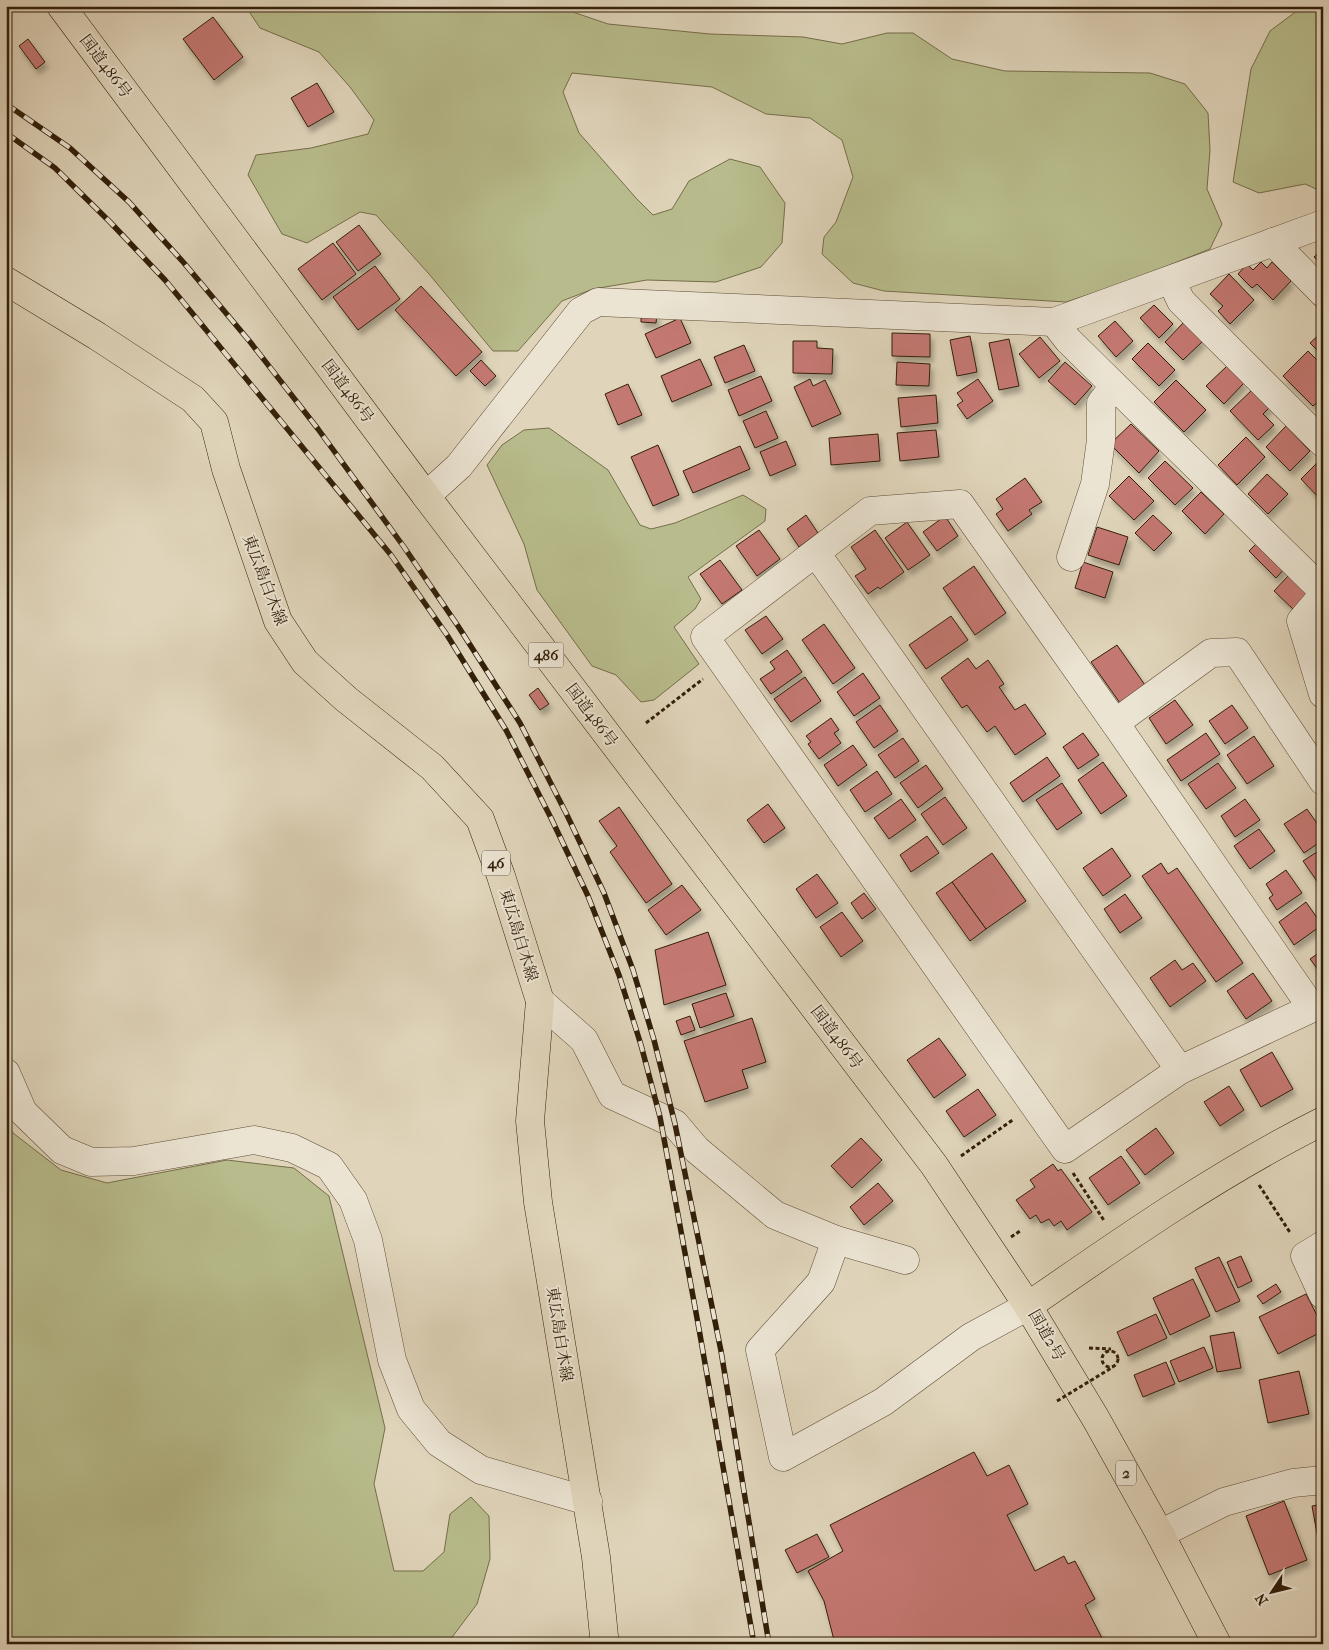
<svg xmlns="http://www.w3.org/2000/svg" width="1329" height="1650" viewBox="0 0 1329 1650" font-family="'IM FELL French Canon','Noto Serif JP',serif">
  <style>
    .green { fill: #b8bc8c; stroke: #756e4a }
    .building { fill: #c47872; stroke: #321f09; filter: url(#shadow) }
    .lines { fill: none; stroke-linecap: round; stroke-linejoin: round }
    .minor-casing { stroke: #5e4c36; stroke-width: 29 }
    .major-casing { stroke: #321f09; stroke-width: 29 }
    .highway-casing { stroke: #321f09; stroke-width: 29 }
    .path { stroke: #321f09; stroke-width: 3; stroke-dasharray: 4 2.5; stroke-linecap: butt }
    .minor { stroke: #ebe4d3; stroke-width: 28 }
    .major { stroke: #e0d5bb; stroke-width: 28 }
    .highway { stroke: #e0d5bb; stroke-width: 28 }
    .rail-casing { stroke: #321f09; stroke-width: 5.5 }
    .rail { stroke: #ebe4d3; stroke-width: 4; stroke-dasharray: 11; stroke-linecap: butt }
    .path-bridge { stroke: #321f09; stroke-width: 3; stroke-dasharray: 4 2.5; stroke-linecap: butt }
    .labels { text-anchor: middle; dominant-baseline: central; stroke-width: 4; stroke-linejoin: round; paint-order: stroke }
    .shield { fill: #ebe4d3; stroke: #6a5a46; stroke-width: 1 }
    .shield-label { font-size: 15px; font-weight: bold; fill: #321f09 }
    .street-label { font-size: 16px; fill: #321f09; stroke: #ebe4d3 }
  </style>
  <defs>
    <filter id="shadow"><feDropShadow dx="3" dy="5.5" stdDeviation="2.5" flood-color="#0004"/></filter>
  </defs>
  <rect width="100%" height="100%" fill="#e0d5bb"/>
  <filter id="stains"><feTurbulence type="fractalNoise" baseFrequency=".004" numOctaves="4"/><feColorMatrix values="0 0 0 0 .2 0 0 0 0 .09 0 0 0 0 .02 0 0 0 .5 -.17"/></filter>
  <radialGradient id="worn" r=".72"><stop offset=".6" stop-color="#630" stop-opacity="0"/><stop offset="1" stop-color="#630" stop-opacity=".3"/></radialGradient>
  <g class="green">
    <polygon points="247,6 560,6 564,9 608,24 710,34 803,37 842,44 887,33 913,33 952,59 1005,71 1150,73 1185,84 1208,113 1210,150 1207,189 1222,224 1210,249 1129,281 1066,302 884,291 853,283 822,254 824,237 836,222 853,177 842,140 810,118 766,114 712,87 572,73 563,92 579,133 636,198 653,215 672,209 689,181 730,159 760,167 785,203 782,243 761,267 716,282 647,280 593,289 562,301 518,351 493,351 429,274 376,215 360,212 307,243 282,234 248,175 256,155 311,148 368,134 374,120 350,87 319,52 260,28 246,7"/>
    <polygon points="1299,6 1323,6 1323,192 1305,184 1259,193 1233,182 1251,69 1270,31 1298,10"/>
    <polygon points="549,428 608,470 640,525 651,529 675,523 743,495 766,509 765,521 688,577 701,599 695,609 674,627 699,664 654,700 641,702 616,675 592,666 537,590 524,544 487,465 502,445 524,430"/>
    <polygon points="6,1120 13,1133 61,1170 107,1183 227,1160 294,1168 329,1196 385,1428 374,1484 394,1571 423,1571 444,1552 450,1514 471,1497 489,1516 490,1559 477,1604 447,1644 6,1644"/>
  </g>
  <g class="building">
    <polygon points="213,17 243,57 214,80 183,39"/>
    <polygon points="28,39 45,62 36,69 19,46"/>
    <polygon points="317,83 334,112 308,127 291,98"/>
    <polygon points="359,225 381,254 358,271 336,242"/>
    <polygon points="333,243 356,274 322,300 298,269"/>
    <polygon points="1323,248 1323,265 1314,257"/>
    <polygon points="1261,262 1267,268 1272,262 1291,281 1273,300 1257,284 1252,288 1238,274 1247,264 1253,270"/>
    <polygon points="375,266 400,299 358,330 333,297"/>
    <polygon points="1229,274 1254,300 1230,324 1218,311 1223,306 1210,294"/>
    <polygon points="421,286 482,352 456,376 395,310"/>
    <polygon points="1154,305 1173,324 1159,338 1140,318"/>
    <polygon points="641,313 657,314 656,323 641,322"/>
    <polygon points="680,318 691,343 656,358 645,334"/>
    <polygon points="1115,321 1133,341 1116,357 1098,336"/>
    <polygon points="1184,322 1203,341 1183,360 1165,342"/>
    <polygon points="1323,331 1323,356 1310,343"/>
    <polygon points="892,333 930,334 930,357 892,356"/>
    <polygon points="970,336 977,372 957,376 950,340"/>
    <polygon points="1040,337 1060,361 1039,378 1019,354"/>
    <polygon points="1009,339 1019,386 999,390 989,343"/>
    <polygon points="793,341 817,341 817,348 833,349 832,374 793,373"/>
    <polygon points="1148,343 1175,370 1159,386 1132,359"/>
    <polygon points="744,345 755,371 725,383 714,357"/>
    <polygon points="1308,351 1323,366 1323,397 1313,406 1283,376"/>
    <polygon points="700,359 712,385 672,402 661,376"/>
    <polygon points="481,360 496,376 485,386 470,371"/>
    <polygon points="897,362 930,364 929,386 896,385"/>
    <polygon points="1065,362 1092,386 1075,405 1048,381"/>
    <polygon points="1227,366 1244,383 1224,404 1206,386"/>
    <polygon points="761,376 772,401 739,416 728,390"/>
    <polygon points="810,379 813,386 825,380 841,414 812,427 794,387"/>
    <polygon points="978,379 993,401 967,419 957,405 963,401 957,393"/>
    <polygon points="1176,380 1206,410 1184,432 1154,402"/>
    <polygon points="628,384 642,415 618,425 605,394"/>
    <polygon points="1253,389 1270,407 1263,414 1274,425 1258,440 1230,411"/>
    <polygon points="936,395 938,423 901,427 898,398"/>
    <polygon points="766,411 778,438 755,448 743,421"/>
    <polygon points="1131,424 1159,451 1139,473 1110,444"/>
    <polygon points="1286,426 1310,451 1290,471 1266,447"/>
    <polygon points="936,430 939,457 900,461 897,433"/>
    <polygon points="878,434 880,461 831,465 829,438"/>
    <polygon points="1246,437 1265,457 1237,485 1218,465"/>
    <polygon points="786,441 796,465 770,476 760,452"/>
    <polygon points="658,445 679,495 653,506 631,457"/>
    <polygon points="740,446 750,469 693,493 683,471"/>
    <polygon points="1320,460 1323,462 1322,501 1301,479"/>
    <polygon points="1165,461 1193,488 1175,505 1148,478"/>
    <polygon points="1267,474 1288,494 1268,514 1248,494"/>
    <polygon points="1129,476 1154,501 1134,520 1109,496"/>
    <polygon points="1025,478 1042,502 1029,510 1032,514 1008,531 996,514 1003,509 996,499"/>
    <polygon points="1201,492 1224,514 1205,534 1182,511"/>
    <polygon points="806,515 818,533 799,547 787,529"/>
    <polygon points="1153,515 1172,533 1154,551 1135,533"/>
    <polygon points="945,516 958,536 937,551 923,532"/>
    <polygon points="907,522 930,555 908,570 885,538"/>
    <polygon points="1097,527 1128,537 1119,565 1088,555"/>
    <polygon points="759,530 780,559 757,576 736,546"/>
    <polygon points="875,530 904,572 880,589 878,587 868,594 855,576 866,569 851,547"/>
    <polygon points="1258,542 1285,568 1276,578 1249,551"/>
    <polygon points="720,560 742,590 722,604 700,574"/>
    <polygon points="1083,562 1113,572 1105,598 1075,588"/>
    <polygon points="974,566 1006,613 975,635 943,588"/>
    <polygon points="1288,576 1308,596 1294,610 1274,591"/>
    <polygon points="766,616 783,639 762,654 745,630"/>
    <polygon points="951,616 968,640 926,669 909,645"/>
    <polygon points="824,624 855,668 833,684 802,640"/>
    <polygon points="1117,645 1145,685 1120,703 1091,662"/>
    <polygon points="787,650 802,672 771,694 760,679 775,669 770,662"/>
    <polygon points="968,658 976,669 988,660 1004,684 999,687 1015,710 1025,704 1046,734 1015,755 995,726 987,732 967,705 962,708 941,678"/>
    <polygon points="863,673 880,698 854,716 837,692"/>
    <polygon points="805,677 821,701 791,722 774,699"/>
    <polygon points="538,688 549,704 540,710 529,695"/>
    <polygon points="1175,700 1193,725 1166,744 1149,718"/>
    <polygon points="880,705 898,731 874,748 856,722"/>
    <polygon points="1232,705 1248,728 1225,744 1209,721"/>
    <polygon points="831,718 839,730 834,733 841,743 819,759 808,744 811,742 806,736"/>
    <polygon points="1083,733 1099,755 1078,769 1063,747"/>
    <polygon points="1206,733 1220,754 1181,781 1167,760"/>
    <polygon points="1254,736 1274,766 1247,784 1227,755"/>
    <polygon points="903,738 919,761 895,778 878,755"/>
    <polygon points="853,745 867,765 838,786 824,765"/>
    <polygon points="1047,757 1060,776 1023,802 1010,783"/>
    <polygon points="1103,762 1127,796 1101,814 1078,780"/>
    <polygon points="1218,763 1236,788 1206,809 1188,784"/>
    <polygon points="926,765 943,789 918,808 900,783"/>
    <polygon points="877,771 892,794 865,812 850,790"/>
    <polygon points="1062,783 1082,813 1057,830 1036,800"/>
    <polygon points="945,797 967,828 943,845 921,814"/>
    <polygon points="901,799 916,820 889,839 874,818"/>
    <polygon points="1245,799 1260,820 1235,837 1221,816"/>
    <polygon points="768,804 785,828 764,843 747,820"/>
    <polygon points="619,807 672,884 646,903 610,852 617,846 599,821"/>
    <polygon points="1307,809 1323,832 1323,840 1304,853 1284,824"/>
    <polygon points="1259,829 1275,851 1250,869 1234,846"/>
    <polygon points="927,836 939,853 911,872 900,855"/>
    <polygon points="1112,848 1131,876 1103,896 1083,868"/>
    <polygon points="1323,848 1323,890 1303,861"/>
    <polygon points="992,853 1026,901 986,929 952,882"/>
    <polygon points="1161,863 1168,874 1177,868 1243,963 1216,982 1142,876"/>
    <polygon points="1286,870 1302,893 1277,910 1269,898 1273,895 1266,884"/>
    <polygon points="817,874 838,903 816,918 796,889"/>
    <polygon points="952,882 986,929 970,941 936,893"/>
    <polygon points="682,885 701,910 666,935 648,910"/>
    <polygon points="864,893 876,909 862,919 851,903"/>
    <polygon points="1125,894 1142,918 1120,933 1104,909"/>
    <polygon points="1306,902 1322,925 1294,945 1279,922"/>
    <polygon points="842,912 863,941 841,957 820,927"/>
    <polygon points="708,932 726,985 664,1005 655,950"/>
    <polygon points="1323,950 1323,969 1319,971 1310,959"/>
    <polygon points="1175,960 1182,970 1193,963 1206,981 1170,1007 1150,978"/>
    <polygon points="1253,973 1272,1001 1246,1019 1227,991"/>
    <polygon points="726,993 734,1016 700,1028 692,1004"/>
    <polygon points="690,1016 695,1030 681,1035 676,1021"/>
    <polygon points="752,1018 766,1062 742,1070 748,1088 705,1102 684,1041"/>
    <polygon points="939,1038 966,1075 934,1098 907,1060"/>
    <polygon points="1272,1052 1293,1089 1261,1107 1240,1070"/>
    <polygon points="1229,1086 1244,1110 1220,1126 1204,1102"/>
    <polygon points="978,1089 996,1115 964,1137 946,1111"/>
    <polygon points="1156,1128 1174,1153 1145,1175 1126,1150"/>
    <polygon points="861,1138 882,1160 852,1188 831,1166"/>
    <polygon points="1121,1156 1140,1183 1108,1205 1089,1178"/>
    <polygon points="1053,1164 1058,1171 1061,1169 1092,1212 1067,1230 1061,1221 1054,1226 1049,1219 1041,1223 1036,1215 1030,1219 1016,1200 1035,1187 1030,1180"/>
    <polygon points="878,1183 893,1201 864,1225 850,1207"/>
    <polygon points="1241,1256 1252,1281 1238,1288 1227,1262"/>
    <polygon points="1219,1257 1240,1301 1216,1312 1195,1268"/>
    <polygon points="1193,1279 1210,1316 1170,1335 1153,1298"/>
    <polygon points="1276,1284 1281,1292 1263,1304 1257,1296"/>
    <polygon points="1306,1294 1323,1327 1323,1331 1278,1354 1259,1317"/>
    <polygon points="1156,1314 1167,1338 1128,1356 1117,1332"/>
    <polygon points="1234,1332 1241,1368 1217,1372 1210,1336"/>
    <polygon points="1204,1347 1213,1368 1179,1382 1170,1361"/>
    <polygon points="1166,1362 1175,1384 1143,1397 1134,1375"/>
    <polygon points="1299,1371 1309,1414 1268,1423 1259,1380"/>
    <polygon points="974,1452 987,1476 1009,1465 1028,1504 1007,1515 1035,1571 1064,1556 1068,1564 1075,1561 1095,1599 1085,1605 1105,1644 835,1644 824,1601 808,1571 843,1551 830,1525"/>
    <polygon points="1284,1501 1307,1560 1269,1575 1246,1516"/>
    <polygon points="1323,1504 1323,1550 1320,1550 1312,1506"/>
    <polygon points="817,1534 829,1557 797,1573 785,1550"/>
  </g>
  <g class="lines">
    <defs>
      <g id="minor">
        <polyline points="1273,242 1323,293"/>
        <polyline points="1171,280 1181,301 1323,443"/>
        <polyline points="1054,322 1068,340 1323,591"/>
        <polyline points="426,496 459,466 581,311 598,302 1054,322 1323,224"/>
        <polyline points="816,553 1180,1070"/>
        <polyline points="1071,557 1095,484 1101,440 1101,403 1114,386"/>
        <polyline points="1323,595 1301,621 1323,694"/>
        <polyline points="1115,723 1211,653 1237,652 1323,781"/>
        <polyline points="540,1001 584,1040 612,1095 675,1124 697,1150 775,1215 836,1240 905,1260"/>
        <polyline points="1312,1008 1115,723 960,504 870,511 705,637 1065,1149 1180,1070 1323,1003"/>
        <polyline points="6,1073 23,1112 62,1150 91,1162 134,1161 254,1140 292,1148 329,1166 353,1200 368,1240 392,1360 411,1409 439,1443 481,1470 588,1501"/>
        <polyline points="836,1240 821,1282 760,1350 783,1457 883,1402 971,1337 1028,1306"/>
        <polyline points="1323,1245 1305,1256 1323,1295"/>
        <polyline points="1160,1534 1224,1502 1293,1483 1323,1480"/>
      </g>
      <polyline id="major" points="6,281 97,336 193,399 214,422 226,469 278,621 305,662 346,699 432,767 480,819 501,876 540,1001 530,1121 538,1202 596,1557 604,1636 603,1644"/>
      <g id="highway">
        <polyline points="61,6 426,496 934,1165 1028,1306 1096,1419 1160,1534 1217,1644"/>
        <path d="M1028,1306C1123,1240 1219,1173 1323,1121"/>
      </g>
    </defs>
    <use href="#minor" class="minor-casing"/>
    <use href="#major" class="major-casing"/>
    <use href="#highway" class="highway-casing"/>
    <g class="path">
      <polyline points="646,723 703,679"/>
      <polyline points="961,1156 1014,1119"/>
      <polyline points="1073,1173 1105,1222"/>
      <polyline points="1259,1185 1291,1234"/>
      <polyline points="1011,1237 1020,1231"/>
      <polyline points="1089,1348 1111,1349"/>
      <circle cx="1110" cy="1359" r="8"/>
    </g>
    <use href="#minor" class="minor"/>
    <use href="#major" class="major"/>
    <use href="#highway" class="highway"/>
    <defs>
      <g id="rail">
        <polyline points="6,104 70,148 129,202 184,263 251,343 318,429 404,547 458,626 520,723 566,813 604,893 633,970 654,1040 675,1124 721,1351 769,1644"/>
        <polyline points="6,133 55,168 110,222 165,280 391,555 447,635 506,730 551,818 588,896 619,975 641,1045 660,1117 699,1329 754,1644"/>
      </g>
    </defs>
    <use href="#rail" class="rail-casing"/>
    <use href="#rail" class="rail"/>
    <polyline class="path-bridge" points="1057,1401 1113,1367"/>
  </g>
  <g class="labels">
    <g class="shield">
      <rect x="528.5" y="642.5" width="35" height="25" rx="4"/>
      <rect x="482" y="850.5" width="28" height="25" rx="4"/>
      <rect x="1116" y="1460.5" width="20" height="25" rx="4"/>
    </g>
    <g class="shield-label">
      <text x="546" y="655">486</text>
      <text x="496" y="863">46</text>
      <text x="1126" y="1473">2</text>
    </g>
    <g class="street-label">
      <text transform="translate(106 66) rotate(53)">国道486号</text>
      <text transform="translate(348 391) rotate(53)">国道486号</text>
      <text transform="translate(265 580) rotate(69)">東広島白木線</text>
      <text transform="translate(592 715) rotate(53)">国道486号</text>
      <text transform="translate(519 935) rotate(73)">東広島白木線</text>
      <text transform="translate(837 1037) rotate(53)">国道486号</text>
      <text transform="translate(560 1334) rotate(81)">東広島白木線</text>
      <text transform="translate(1047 1335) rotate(60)">国道2号</text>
    </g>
  </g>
  <rect width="1329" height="1650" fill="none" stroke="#e0d5bb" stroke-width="25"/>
  <rect x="8" y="8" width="1314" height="1635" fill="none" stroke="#321f09" stroke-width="2.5"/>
  <rect x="12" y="12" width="1304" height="1625" fill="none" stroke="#321f09"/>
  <g transform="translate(1272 1592) rotate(235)" stroke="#ebe4d3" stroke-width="4" paint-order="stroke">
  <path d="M0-4L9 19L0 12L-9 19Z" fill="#321f09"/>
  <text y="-8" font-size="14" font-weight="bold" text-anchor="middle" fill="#321f09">N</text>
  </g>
  <rect width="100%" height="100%" filter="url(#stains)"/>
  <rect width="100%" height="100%" fill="url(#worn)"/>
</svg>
